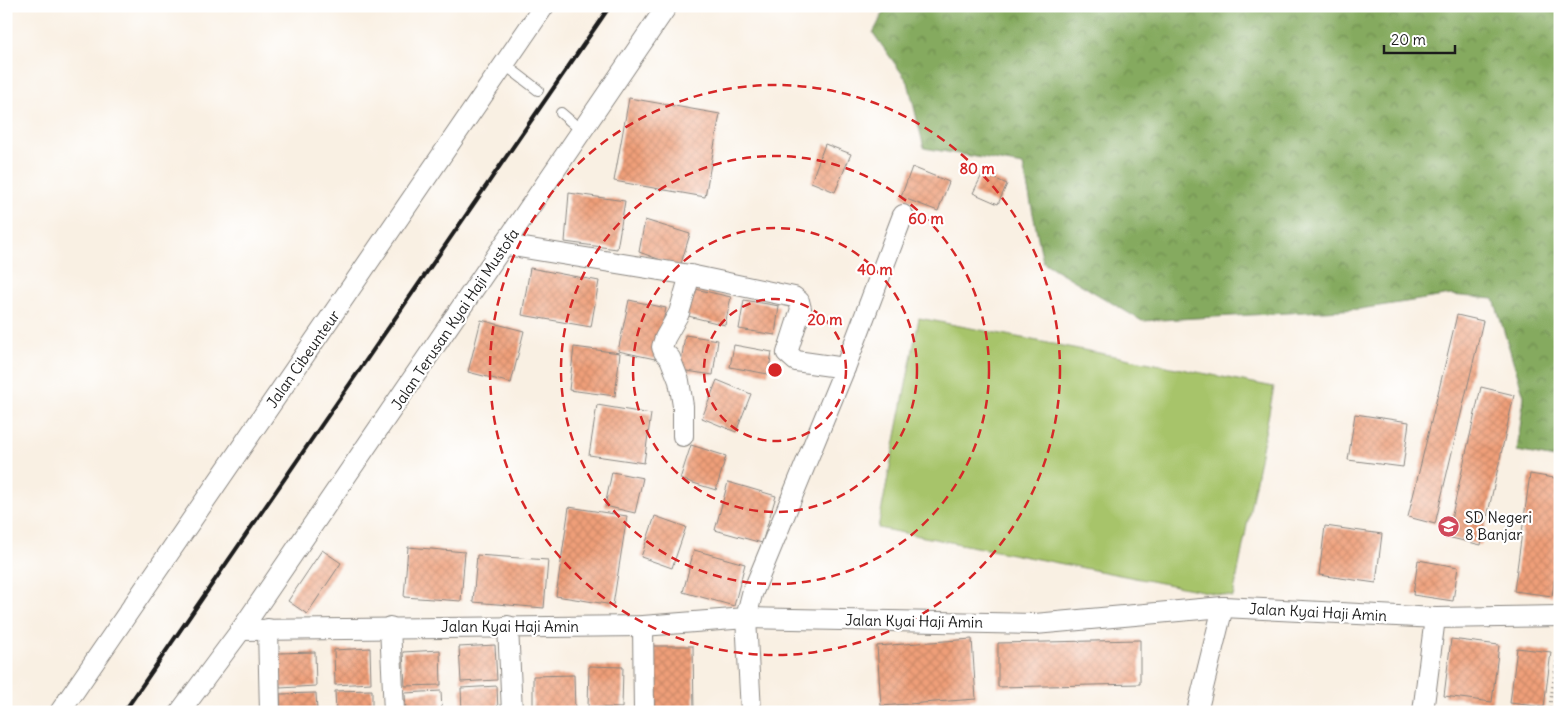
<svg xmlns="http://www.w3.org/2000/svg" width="1566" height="718" viewBox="0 0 1566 718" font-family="Delius,sans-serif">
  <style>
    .grass { fill: #a7c46b; stroke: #627044 }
    .forest { fill: url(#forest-crowns); stroke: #50633e }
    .building { fill: url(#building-cross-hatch) }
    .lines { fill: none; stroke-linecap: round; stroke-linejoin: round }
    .service-casing { stroke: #8a8680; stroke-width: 12 }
    .minor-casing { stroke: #8a8680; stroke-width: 22 }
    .path { stroke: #8a8680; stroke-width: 3; stroke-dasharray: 1 4; stroke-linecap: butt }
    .service { stroke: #fff; stroke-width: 10 }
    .minor { stroke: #fff; stroke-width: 20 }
    .rail { stroke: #1c1c1c; stroke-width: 4 }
    .ring { fill: none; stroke: #d62828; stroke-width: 2.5; stroke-dasharray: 9 6 }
    .labels { text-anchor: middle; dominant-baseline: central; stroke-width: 4.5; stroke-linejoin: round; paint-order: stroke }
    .street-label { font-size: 15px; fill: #1c1c1c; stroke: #fff }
    .poi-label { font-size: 15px; fill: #1c1c1c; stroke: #fff; text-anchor: start }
    .centre { fill: #d62828; stroke: #fff; stroke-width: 2.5 }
    .ring-label { font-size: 15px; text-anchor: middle; font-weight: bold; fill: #d62828; stroke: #fff; stroke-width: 4.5; stroke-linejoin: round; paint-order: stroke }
  </style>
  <defs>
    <pattern id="forest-crowns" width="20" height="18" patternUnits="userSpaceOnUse" patternTransform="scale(1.25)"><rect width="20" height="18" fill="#85aa5f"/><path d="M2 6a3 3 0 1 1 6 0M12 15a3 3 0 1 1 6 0" fill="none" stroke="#6c8a4e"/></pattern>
    <pattern id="building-cross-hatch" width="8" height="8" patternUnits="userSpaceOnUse" patternTransform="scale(1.25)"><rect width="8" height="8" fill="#ef9f79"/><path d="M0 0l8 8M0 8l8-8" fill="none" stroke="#cc8868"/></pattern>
  </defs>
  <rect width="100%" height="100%" fill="#fff"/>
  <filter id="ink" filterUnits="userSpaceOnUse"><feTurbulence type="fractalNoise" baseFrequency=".02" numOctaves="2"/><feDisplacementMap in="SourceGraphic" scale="10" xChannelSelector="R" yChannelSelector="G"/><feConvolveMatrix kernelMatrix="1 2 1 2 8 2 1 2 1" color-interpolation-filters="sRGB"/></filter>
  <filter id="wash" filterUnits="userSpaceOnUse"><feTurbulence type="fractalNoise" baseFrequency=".0096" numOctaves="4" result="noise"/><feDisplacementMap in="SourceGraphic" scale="20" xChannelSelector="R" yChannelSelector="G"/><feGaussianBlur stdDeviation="1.12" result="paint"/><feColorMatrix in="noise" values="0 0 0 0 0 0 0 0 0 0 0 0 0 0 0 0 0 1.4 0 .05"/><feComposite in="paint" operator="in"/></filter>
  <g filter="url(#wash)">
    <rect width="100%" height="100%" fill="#f9f0e3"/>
    <polygon class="grass" points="919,318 1274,387 1233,597 878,528"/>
    <polygon class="forest" points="887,6 1560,6 1560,459 1517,451 1524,396 1494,299 1451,295 1360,309 1142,321 1043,262 1023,165 924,148 908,82 873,33"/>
    <g id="blocks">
      <g class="building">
        <polygon points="629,98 720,114 705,197 614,181"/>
        <polygon points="825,144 851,154 835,192 811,182"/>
        <polygon points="912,167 949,182 938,211 901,197"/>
        <polygon points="983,173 1007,184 998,204 973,193"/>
        <polygon points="569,193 625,201 617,249 565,242"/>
        <polygon points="645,220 690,234 680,267 639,252"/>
        <polygon points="530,268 599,281 591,327 522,315"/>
        <polygon points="691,288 731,297 725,325 684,315"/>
        <polygon points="629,300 666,308 655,359 618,351"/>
        <polygon points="744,300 779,306 775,335 739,329"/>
        <polygon points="1457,315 1483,321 1435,524 1408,517"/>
        <polygon points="481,320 524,331 511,383 468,372"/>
        <polygon points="685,335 718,340 713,375 680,370"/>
        <polygon points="734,345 772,352 768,374 730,367"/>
        <polygon points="574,347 620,353 615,396 569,390"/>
        <polygon points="717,380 751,394 736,432 702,418"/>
        <polygon points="1481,387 1514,395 1481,545 1447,537"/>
        <polygon points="597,405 651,414 644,463 589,455"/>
        <polygon points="1355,414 1409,422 1403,467 1348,460"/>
        <polygon points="691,445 726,456 716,490 680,479"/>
        <polygon points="612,472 643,478 635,513 605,506"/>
        <polygon points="1530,474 1560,479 1560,542 1552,596 1514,591"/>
        <polygon points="728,482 776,496 762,543 715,530"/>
        <polygon points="569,507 627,516 613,605 556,596"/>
        <polygon points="655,516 686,527 672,568 641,557"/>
        <polygon points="1325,526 1382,534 1376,583 1319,575"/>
        <polygon points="408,547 465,552 461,601 404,597"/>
        <polygon points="322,550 341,563 307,614 288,601"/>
        <polygon points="694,550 745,564 734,606 683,592"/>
        <polygon points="477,555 548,560 544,608 473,602"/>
        <polygon points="1418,560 1458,567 1453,601 1413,595"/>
        <polygon points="972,639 976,699 881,706 877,646"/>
        <polygon points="1451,639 1499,645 1492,702 1444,696"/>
        <polygon points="1140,640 1140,684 998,687 998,643"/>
        <polygon points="495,645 497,680 461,682 459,647"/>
        <polygon points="653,646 693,646 694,712 653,712"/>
        <polygon points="370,648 371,683 335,685 334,650"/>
        <polygon points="1517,648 1551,652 1544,707 1510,703"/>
        <polygon points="440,650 441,685 405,686 403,652"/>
        <polygon points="315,652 316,686 280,688 278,653"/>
        <polygon points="589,666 623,667 622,708 588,707"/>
        <polygon points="574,675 575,712 533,712 533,676"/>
        <polygon points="497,686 498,712 462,712 461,688"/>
        <polygon points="372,690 372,712 336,712 335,691"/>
        <polygon points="441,691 442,712 406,712 405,693"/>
        <polygon points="316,693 317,712 281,712 280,694"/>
      </g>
    </g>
  </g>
  <g filter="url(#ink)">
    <use href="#blocks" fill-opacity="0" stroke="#8a8680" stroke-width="1"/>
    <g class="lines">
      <defs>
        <g id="service">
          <polyline points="504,64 538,90"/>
          <polyline points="561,113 582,131"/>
        </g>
        <g id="minor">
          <polyline points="506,245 690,275 794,297 799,301 801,309 787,353 796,361 845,368"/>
          <polyline points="683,436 683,406 679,381 670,358 664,352 662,347 665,338 679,313 690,275"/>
          <polyline points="508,626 512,712"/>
          <polyline points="643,626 644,712"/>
          <polyline points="390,627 394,712"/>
          <polyline points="268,629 270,712"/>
          <polyline points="241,630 643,626 746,618 1035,624 1223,607 1436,618 1560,616"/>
          <polyline points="60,712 544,6"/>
          <polyline points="180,712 241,630 667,6"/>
          <polyline points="751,712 746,618 752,594 845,368 903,215"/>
          <polyline points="1197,712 1223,607"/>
          <polyline points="1423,712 1435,618"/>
        </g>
      </defs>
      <use href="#service" class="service-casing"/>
      <use href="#minor" class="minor-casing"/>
      <polyline class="path" points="1549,712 1560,637"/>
      <use href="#service" class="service"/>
      <use href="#minor" class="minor"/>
      <polyline class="rail" points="124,712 610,6"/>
    </g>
  </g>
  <g class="ring">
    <circle cx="775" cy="370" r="71"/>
    <circle cx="775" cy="370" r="142"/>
    <circle cx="775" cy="370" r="214"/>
    <circle cx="775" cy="370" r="285"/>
  </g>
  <defs>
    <symbol id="school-disc" viewBox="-11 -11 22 22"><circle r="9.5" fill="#d1495b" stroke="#fff"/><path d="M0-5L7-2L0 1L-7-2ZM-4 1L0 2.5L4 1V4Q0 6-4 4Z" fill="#fff"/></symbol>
  </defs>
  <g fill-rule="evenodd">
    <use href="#school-disc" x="1436" y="514" width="25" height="25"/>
  </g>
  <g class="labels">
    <g class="street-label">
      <text transform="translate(455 319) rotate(-56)">Jalan Terusan Kyai Haji Mustofa</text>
      <text transform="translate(303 359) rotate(-55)">Jalan Cibeunteur</text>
      <text transform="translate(1318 612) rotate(3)">Jalan Kyai Haji Amin</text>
      <text transform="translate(914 621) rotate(1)">Jalan Kyai Haji Amin</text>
      <text x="510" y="626">Jalan Kyai Haji Amin</text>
    </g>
    <g class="poi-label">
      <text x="1465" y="517">SD Negeri<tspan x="1465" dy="17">8 Banjar</tspan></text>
    </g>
  </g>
  <circle cx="775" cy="370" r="8" class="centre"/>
  <g class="ring-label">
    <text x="977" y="174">80 m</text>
    <text x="926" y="224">60 m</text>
    <text x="875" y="275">40 m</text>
    <text x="825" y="325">20 m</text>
  </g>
  <rect width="1566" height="718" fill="none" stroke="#fff" stroke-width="25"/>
  <path d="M1384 45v8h71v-8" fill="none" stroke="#1c1c1c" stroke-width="2.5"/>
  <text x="1391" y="45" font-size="15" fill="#1c1c1c" stroke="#ffffff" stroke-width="4" paint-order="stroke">20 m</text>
</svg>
